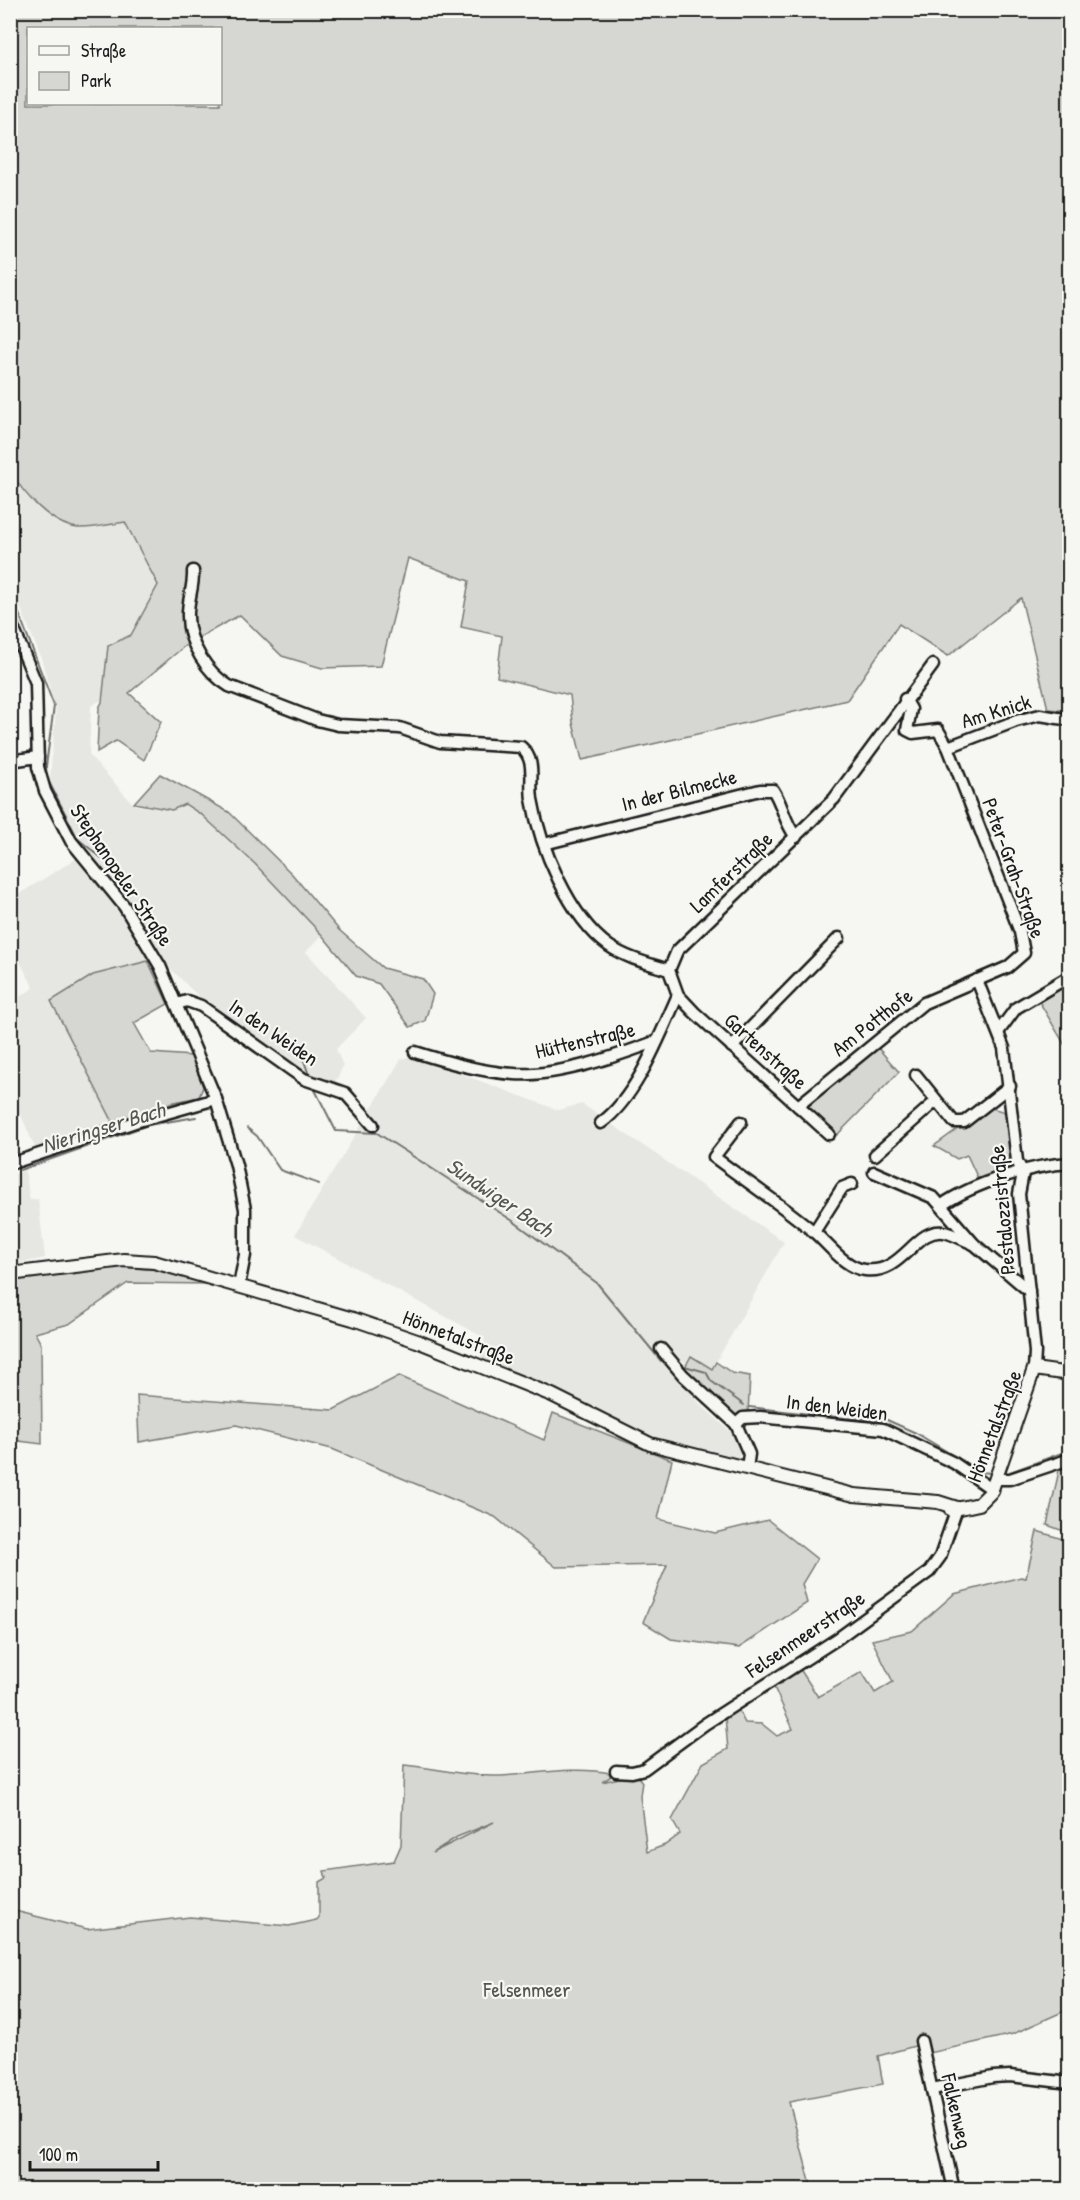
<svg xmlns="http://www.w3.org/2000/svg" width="1080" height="2200" viewBox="0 0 1080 2200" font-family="'Patrick Hand',sans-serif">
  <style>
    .built { fill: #e6e6e2 }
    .green { fill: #d6d6d2; stroke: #797977; stroke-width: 1.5; fill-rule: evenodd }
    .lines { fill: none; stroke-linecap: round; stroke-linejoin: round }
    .stream { stroke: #727271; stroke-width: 2 }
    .minor-casing { stroke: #1c1c1c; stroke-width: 15 }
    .major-casing { stroke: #1c1c1c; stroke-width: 16 }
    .minor { stroke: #f6f6f2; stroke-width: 10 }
    .major { stroke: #f6f6f2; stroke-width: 12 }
    .labels { text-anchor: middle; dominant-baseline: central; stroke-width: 4.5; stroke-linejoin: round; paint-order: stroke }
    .street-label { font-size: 21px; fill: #1c1c1c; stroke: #f6f6f2 }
    .park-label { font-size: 21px; fill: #545453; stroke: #f6f6f2 }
    .water-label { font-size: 22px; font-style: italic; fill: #565654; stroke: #f6f6f2 }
  </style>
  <rect width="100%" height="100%" fill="#f6f6f2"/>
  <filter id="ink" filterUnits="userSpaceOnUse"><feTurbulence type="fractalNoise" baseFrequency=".0167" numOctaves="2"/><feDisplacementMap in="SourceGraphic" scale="12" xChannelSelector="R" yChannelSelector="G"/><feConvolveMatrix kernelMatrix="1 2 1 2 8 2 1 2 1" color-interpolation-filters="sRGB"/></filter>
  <g filter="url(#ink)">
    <g class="built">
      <polygon points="10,471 15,480 52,518 77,528 125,522 158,585 131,635 108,646 103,699 91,706 89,755 134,805 172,810 185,803 202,815 255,864 322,935 306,952 366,1018 336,1049 343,1066 335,1083 301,1074 206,1004 160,958 93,975 51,1001 113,1122 36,1150 21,1115 11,1118 11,1002 34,988 11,945 11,899 87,852 59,803 50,779 56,710 41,658 11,584"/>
      <polygon points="413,1056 558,1110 582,1104 784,1242 712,1369 691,1356 686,1363 664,1348 658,1352 700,1404 744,1444 738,1458 656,1442 480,1361 485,1338 295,1235 401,1059"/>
      <polygon points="25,1171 30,1200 38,1199 45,1258 11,1265 11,1175"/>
    </g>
    <g class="green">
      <path d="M11,11H1069V711L1048,709L1021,598L948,656L899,624L847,700L582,760L573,723L570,695L497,677L502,636L461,627L469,581L408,558L381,666L322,668L282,656L240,615L187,644L129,693L161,722L144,760L116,741L97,752L99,708L102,702L108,646L131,635L158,585L125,522C110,524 92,529 78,528C51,525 22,493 11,471ZM28,28H220V104H28Z"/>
      <polygon points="160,774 229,812 292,874 339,930 383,968 423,979 433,994 425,1021 410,1027 379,984 356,976 322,935 255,864 202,815 185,804 172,810 134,803"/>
      <polygon points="148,961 168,1004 134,1023 151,1053 192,1056 203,1087 199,1097 170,1103 113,1122 51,1001 93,975"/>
      <polygon points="1069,981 1069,1052 1037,998"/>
      <polygon points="878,1048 899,1072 837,1135 803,1107"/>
      <polygon points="988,1107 1009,1113 1014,1162 1009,1172 980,1183 967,1155 957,1159 934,1146"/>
      <polygon points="120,1267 161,1270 213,1284 128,1283 69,1324 35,1333 41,1344 42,1444 11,1440 10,1280"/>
      <polygon points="691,1356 712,1369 716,1362 732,1373 750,1376 748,1413 734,1416 684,1369"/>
      <polygon points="399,1376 544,1440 553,1413 672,1460 658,1519 715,1533 768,1520 817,1559 802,1584 807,1603 739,1648 671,1639 643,1622 667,1565 556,1567 495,1517 332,1449 236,1425 139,1442 137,1395 333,1410"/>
      <polygon points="1069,1463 1069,1533 1047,1525 1060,1466"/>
      <path d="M1037,1531L1069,1541V2009L1013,2034L930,2053L926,2043L878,2056L883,2084L789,2102L812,2189L11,2190V1910L87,1929L190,1917L289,1926L316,1920L319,1918V1882L326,1878L324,1871L394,1861L401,1845L404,1765C436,1768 469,1777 501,1776C537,1774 574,1766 610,1773V1777L602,1782L636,1774L642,1782L640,1796L647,1852L665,1845L680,1834L672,1820L703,1763L728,1749L725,1717L738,1709L745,1723L762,1724L777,1736L793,1729L773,1685L800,1669L818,1697L862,1672L875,1693L893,1682L872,1640L912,1631L954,1594L1021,1577L1026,1578ZM494,1822L432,1853L457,1837Z"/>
    </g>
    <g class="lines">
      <g class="stream">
        <polyline points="10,590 54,706 46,766 47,778 78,839 103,859"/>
        <polyline points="297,1041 309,1075"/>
        <polyline points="313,1086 336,1131 377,1133 513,1221 597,1283 661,1361"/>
        <polyline points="247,1128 257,1136 280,1170 319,1184"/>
        <polyline points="20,1170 148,1125 196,1117"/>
        <polyline points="681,1365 706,1372 711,1381 744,1405"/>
        <polyline points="749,1407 845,1418 887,1420 916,1433 981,1472 991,1473"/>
        <polyline points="1010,1472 1070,1450"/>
      </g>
      <defs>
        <g id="minor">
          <path d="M193,571C194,587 187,601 188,617C188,643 207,673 229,686L317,720L338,725L400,728L440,742L521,747C537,761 529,780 532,799C540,847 569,917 609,946C626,958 650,964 669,970"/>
          <polyline points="10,620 36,683 38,767 45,791 71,841 124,906 160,966 216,1099 236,1165 245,1209 245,1255 239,1286"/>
          <polyline points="905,699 911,709 907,730 913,733 938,730 948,747 1016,721 1040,715 1070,720"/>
          <polyline points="10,761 38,757"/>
          <path d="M544,844L760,790H773C783,805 784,822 796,837"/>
          <polyline points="977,980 1004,1048 1017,1161 1023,1173 1019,1194 1035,1352 1034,1369"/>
          <polyline points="177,1004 187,1001 201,1006 304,1079 345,1093 373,1125"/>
          <polyline points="999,1031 1016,1008 1070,976"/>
          <polyline points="732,1047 839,938"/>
          <path d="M415,1052C447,1062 481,1072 514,1074C558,1077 617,1056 657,1041"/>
          <polyline points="916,1075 954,1122 964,1122 1010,1086"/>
          <polyline points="798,1106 924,1003 1008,967 1024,953 1020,932 948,747"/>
          <path d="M741,1122L714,1157C747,1182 782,1205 814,1232C828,1244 845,1268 865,1270C903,1275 915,1227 944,1232C954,1234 965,1241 974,1244"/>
          <path d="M601,1123C637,1097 660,1035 678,995"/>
          <polyline points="829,1134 694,1012 678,995 669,970 677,951 834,799 933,665"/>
          <polyline points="875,1155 936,1101"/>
          <polyline points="10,1164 135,1122 216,1099"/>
          <polyline points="874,1172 934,1198 974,1244 1029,1291"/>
          <path d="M942,1205C974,1183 1032,1165 1070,1163"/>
          <polyline points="814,1232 842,1188 852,1184"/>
          <polyline points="661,1349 683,1375 736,1424 749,1454 747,1468"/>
          <polyline points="736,1424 743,1418 760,1417 883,1429 954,1463 993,1490"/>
          <polyline points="998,1479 1010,1479 1070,1459"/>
          <polyline points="616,1771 632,1772 644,1769 705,1724 837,1639 929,1572 940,1557 957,1508"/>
          <polyline points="921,2041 954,2190"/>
          <polyline points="932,2089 993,2077 1010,2076 1070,2083"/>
        </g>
        <g id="major">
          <polyline points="10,1274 124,1260 154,1262 353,1319 417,1341 552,1395 650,1444 854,1495 938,1502 957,1508"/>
          <polyline points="951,1510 979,1504 991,1492 1034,1369 1070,1374"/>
        </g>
      </defs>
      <use href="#minor" class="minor-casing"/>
      <use href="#major" class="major-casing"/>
      <use href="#minor" class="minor"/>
      <use href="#major" class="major"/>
    </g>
  </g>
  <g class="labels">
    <g class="street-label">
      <text transform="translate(996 711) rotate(-17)">Am Knick</text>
      <text transform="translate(679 790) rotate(-14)">In der Bilmecke</text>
      <text transform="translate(1014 868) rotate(70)">Peter-Grah-Straße</text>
      <text transform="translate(731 872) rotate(-44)">Lamferstraße</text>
      <text transform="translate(122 875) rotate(56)">Stephanopeler Straße</text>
      <text transform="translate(872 1022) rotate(-38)">Am Potthofe</text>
      <text transform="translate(274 1032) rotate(34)">In den Weiden</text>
      <text transform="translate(585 1040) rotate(-13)">Hüttenstraße</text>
      <text transform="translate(766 1051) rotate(42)">Gartenstraße</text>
      <text transform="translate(1002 1210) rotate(-95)">Pestalozzistraße</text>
      <text transform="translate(459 1337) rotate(21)">Hönnetalstraße</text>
      <text transform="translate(837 1407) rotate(7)">In den Weiden</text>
      <text transform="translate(994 1426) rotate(-69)">Hönnetalstraße</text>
      <text transform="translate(805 1634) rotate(-34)">Felsenmeerstraße</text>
      <text transform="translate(957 2111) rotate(77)">Falkenweg</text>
    </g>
    <g class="park-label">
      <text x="527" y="1989">Felsenmeer</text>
    </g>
    <g class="water-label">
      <text transform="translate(103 1127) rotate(-17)">Nieringser Bach</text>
      <text transform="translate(500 1197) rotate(34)">Sundwiger Bach</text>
    </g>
  </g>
  <rect width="1080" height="2200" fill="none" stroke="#f6f6f2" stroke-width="36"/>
  <rect x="18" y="18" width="1044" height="2164" fill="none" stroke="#1c1c1c" stroke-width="2" filter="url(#ink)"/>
  <rect x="27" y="27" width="195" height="78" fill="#f6f6f2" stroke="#9f9f9c" stroke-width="1.5"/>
  <rect x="39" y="46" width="30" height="9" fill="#f6f6f2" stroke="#9f9f9c" stroke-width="1.5"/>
  <text x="81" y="57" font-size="18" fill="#1c1c1c">Straße</text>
  <rect x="39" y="72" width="30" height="18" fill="#d6d6d2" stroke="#9f9f9c" stroke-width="1.5"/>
  <text x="81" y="87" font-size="18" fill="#1c1c1c">Park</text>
  <path d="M30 2161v9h128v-9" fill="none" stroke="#1c1c1c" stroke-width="3"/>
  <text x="39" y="2161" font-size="18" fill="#1c1c1c" stroke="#f6f6f2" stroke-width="4.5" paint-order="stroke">100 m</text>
</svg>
